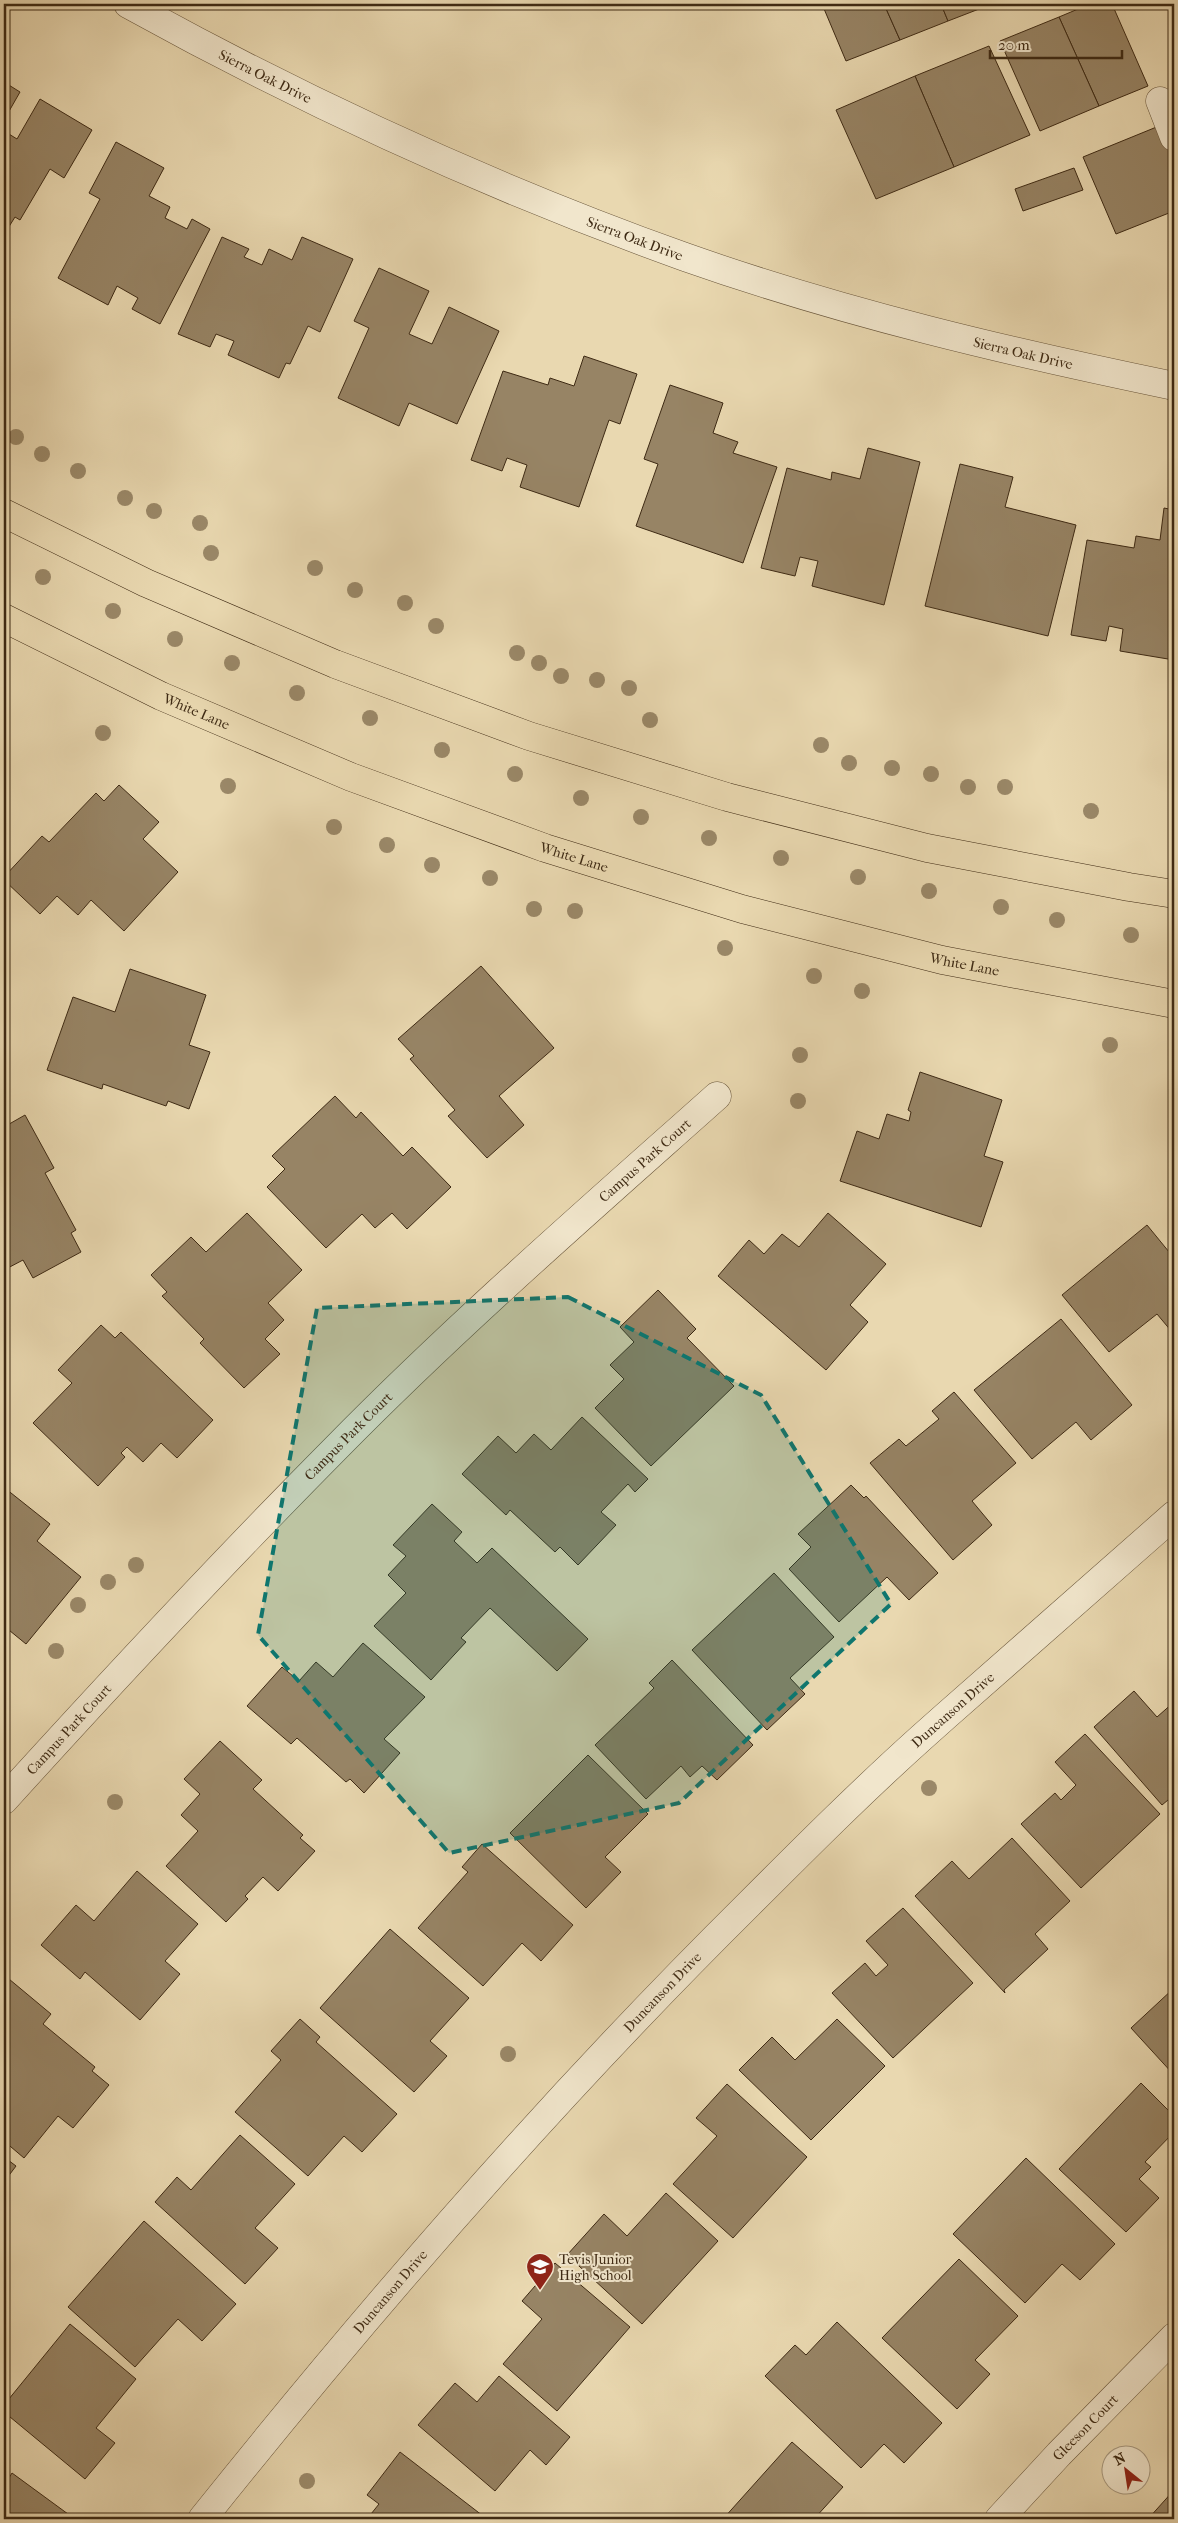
<svg xmlns="http://www.w3.org/2000/svg" width="1178" height="2523" viewBox="0 0 1178 2523" font-family="'IM FELL French Canon',serif">
  <style>
    .building { fill: #978465; stroke: #3e2a14 }
    .lines { fill: none; stroke-linecap: round; stroke-linejoin: round }
    .minor-casing { stroke: #69563b; stroke-width: 29 }
    .major-casing { stroke: #3e2a14; stroke-width: 29 }
    .minor { stroke: #f1e6cc; stroke-width: 28 }
    .major { stroke: #e9d8b0; stroke-width: 28 }
    .tree { fill: #9a8868 }
    .marked { fill: #0f766e; fill-opacity: 0.2; stroke: #0f766e; stroke-width: 4; stroke-dasharray: 10 6; stroke-linejoin: round }
    .labels { text-anchor: middle; dominant-baseline: central; stroke-width: 4; stroke-linejoin: round; paint-order: stroke }
    .street-label { font-size: 14px; fill: #3e2a14; stroke: #f1e6cc }
    .poi-label { font-size: 14px; fill: #3e2a14; stroke: #f1e6cc; text-anchor: start }
  </style>
  <rect width="100%" height="100%" fill="#e9d8b0"/>
  <filter id="stains"><feTurbulence type="fractalNoise" baseFrequency=".004" numOctaves="4"/><feColorMatrix values="0 0 0 0 .2 0 0 0 0 .09 0 0 0 0 .02 0 0 0 .5 -.17"/></filter>
  <radialGradient id="worn" r=".72"><stop offset=".6" stop-color="#630" stop-opacity="0"/><stop offset="1" stop-color="#630" stop-opacity=".3"/></radialGradient>
  <g class="building">
    <polygon points="822,4 884,4 900,40 846,61"/>
    <polygon points="884,4 941,4 948,21 900,40"/>
    <polygon points="941,4 992,4 948,21"/>
    <polygon points="1090,4 1112,4 1148,86 1099,106 1059,17"/>
    <polygon points="1059,17 1099,106 1040,131 1000,41"/>
    <polygon points="989,46 1030,135 954,167 915,76"/>
    <polygon points="915,76 954,167 876,199 836,110"/>
    <polygon points="4,82 20,92 4,120"/>
    <polygon points="40,99 92,130 64,178 50,169 20,220 15,217 5,233 4,131 17,139"/>
    <polygon points="1159,126 1174,162 1174,211 1116,234 1083,157"/>
    <polygon points="116,142 164,168 149,196 170,207 165,218 187,229 192,219 210,229 160,324 132,309 138,298 117,286 108,305 58,278 100,199 89,193"/>
    <polygon points="1074,168 1083,190 1023,211 1015,189"/>
    <polygon points="222,237 249,249 244,257 262,265 269,249 292,260 302,237 353,259 320,332 308,326 290,364 286,363 279,378 228,355 234,341 216,334 210,347 178,334"/>
    <polygon points="379,268 429,291 409,334 432,344 449,307 499,331 457,424 409,403 399,426 338,398 369,328 354,321"/>
    <polygon points="584,356 637,374 620,424 609,420 579,507 520,487 527,465 507,458 502,471 471,460 503,371 548,385 550,378 574,386"/>
    <polygon points="670,385 723,403 713,433 738,442 733,453 777,467 743,563 636,526 658,464 644,459"/>
    <polygon points="868,448 920,462 884,605 812,586 818,561 800,557 795,576 761,568 787,468 831,480 832,472 860,479"/>
    <polygon points="960,464 1013,477 1005,507 1076,525 1048,636 925,606"/>
    <polygon points="1164,508 1174,510 1174,660 1120,651 1123,629 1109,626 1106,641 1071,635 1087,540 1134,548 1136,536 1160,540"/>
    <polygon points="119,785 159,822 143,839 178,872 124,931 91,900 78,915 57,896 40,914 4,880 4,877 42,836 49,842 96,793 104,801"/>
    <polygon points="481,966 554,1048 499,1096 524,1125 487,1158 448,1116 455,1110 410,1059 414,1056 398,1039"/>
    <polygon points="130,969 206,995 189,1045 210,1052 189,1109 168,1101 166,1106 103,1084 102,1089 47,1070 73,997 115,1012"/>
    <polygon points="920,1072 1002,1100 984,1156 1003,1162 981,1227 840,1181 857,1131 879,1139 887,1114 909,1121 911,1112 908,1110"/>
    <polygon points="335,1096 356,1118 361,1112 403,1156 412,1147 451,1187 407,1229 392,1213 375,1228 362,1214 326,1248 267,1187 285,1169 272,1156"/>
    <polygon points="25,1115 54,1168 45,1173 76,1230 71,1233 81,1252 33,1278 23,1260 4,1270 4,1127"/>
    <polygon points="247,1213 302,1270 268,1303 284,1320 265,1339 280,1354 244,1388 200,1343 204,1339 162,1296 167,1292 151,1275 191,1237 206,1252"/>
    <polygon points="828,1213 886,1264 850,1305 868,1322 826,1370 718,1276 749,1240 764,1254 782,1234 799,1247"/>
    <polygon points="1147,1225 1174,1258 1174,1330 1172,1332 1157,1314 1109,1352 1062,1295"/>
    <polygon points="658,1290 696,1329 687,1338 734,1386 651,1466 595,1408 624,1379 610,1365 634,1342 620,1327"/>
    <polygon points="1061,1319 1132,1405 1091,1440 1076,1422 1032,1459 974,1390"/>
    <polygon points="101,1325 115,1338 121,1332 213,1420 177,1458 161,1443 143,1462 127,1447 121,1453 125,1457 98,1486 33,1423 72,1383 58,1370"/>
    <polygon points="954,1392 1016,1463 972,1501 992,1525 953,1560 870,1463 899,1439 906,1446 939,1419 932,1411"/>
    <polygon points="582,1417 648,1479 635,1492 628,1484 601,1512 616,1525 578,1565 560,1547 555,1552 510,1510 506,1515 462,1474 498,1436 516,1453 534,1434 551,1450"/>
    <polygon points="851,1485 864,1498 866,1496 938,1573 909,1600 887,1577 839,1622 789,1569 811,1547 798,1534"/>
    <polygon points="6,1489 50,1524 37,1541 81,1577 26,1644 4,1626 4,1492"/>
    <polygon points="432,1504 462,1532 454,1541 477,1563 492,1548 588,1639 557,1671 490,1608 461,1638 466,1642 431,1680 374,1626 406,1593 388,1575 406,1556 393,1545"/>
    <polygon points="774,1573 834,1637 790,1678 805,1694 767,1730 692,1650"/>
    <polygon points="363,1643 425,1697 384,1739 400,1753 364,1793 350,1779 346,1782 297,1738 291,1744 247,1706 282,1667 299,1681 316,1662 333,1677"/>
    <polygon points="672,1660 753,1745 717,1780 702,1766 690,1777 681,1766 646,1799 595,1745 654,1688 649,1683"/>
    <polygon points="1134,1691 1157,1717 1174,1702 1174,1795 1162,1805 1094,1727"/>
    <polygon points="1085,1734 1160,1814 1081,1888 1021,1824 1055,1793 1061,1800 1076,1785 1055,1762"/>
    <polygon points="220,1741 262,1780 253,1789 303,1835 300,1838 315,1851 278,1891 263,1877 245,1896 248,1899 226,1922 166,1866 198,1831 181,1815 200,1794 184,1779"/>
    <polygon points="588,1755 648,1814 605,1857 621,1872 586,1908 510,1833"/>
    <polygon points="1012,1838 1070,1901 1035,1934 1048,1949 1004,1990 1005,1993 915,1896 952,1861 969,1879"/>
    <polygon points="482,1844 573,1925 541,1961 522,1943 483,1986 418,1928 468,1872 462,1867"/>
    <polygon points="137,1871 198,1924 165,1961 180,1974 140,2020 85,1972 80,1979 41,1945 76,1905 94,1921"/>
    <polygon points="903,1908 973,1983 893,2058 832,1993 865,1963 876,1976 888,1965 866,1941"/>
    <polygon points="390,1929 469,1998 430,2041 447,2056 414,2092 320,2008"/>
    <polygon points="9,1979 51,2014 43,2024 95,2067 92,2071 109,2085 73,2128 58,2116 24,2158 4,2141 4,1985"/>
    <polygon points="1174,1988 1174,2075 1131,2028"/>
    <polygon points="300,2019 320,2037 316,2042 397,2114 362,2152 344,2136 308,2176 235,2112 281,2060 271,2051"/>
    <polygon points="837,2019 885,2066 811,2140 739,2070 772,2037 795,2060"/>
    <polygon points="1141,2083 1174,2116 1174,2132 1145,2162 1151,2167 1139,2179 1159,2198 1126,2232 1059,2169"/>
    <polygon points="727,2084 807,2157 733,2238 673,2184 717,2136 696,2118"/>
    <polygon points="240,2135 295,2184 255,2228 278,2248 245,2284 155,2202 177,2177 191,2190"/>
    <polygon points="4,2157 16,2166 4,2182"/>
    <polygon points="1026,2158 1115,2244 1080,2280 1062,2264 1025,2303 953,2234"/>
    <polygon points="666,2193 718,2241 642,2324 567,2255 604,2214 627,2236"/>
    <polygon points="144,2221 236,2304 202,2341 178,2319 135,2367 68,2307"/>
    <polygon points="959,2259 1018,2316 975,2360 990,2374 957,2409 882,2338"/>
    <polygon points="555,2263 630,2327 557,2411 503,2364 542,2319 522,2301"/>
    <polygon points="837,2322 942,2423 904,2463 884,2444 861,2468 765,2376 795,2345 806,2355"/>
    <polygon points="70,2324 136,2379 96,2428 115,2443 85,2479 4,2412 4,2405"/>
    <polygon points="499,2376 570,2437 546,2465 530,2450 495,2491 418,2425 455,2383 477,2402"/>
    <polygon points="792,2442 843,2487 814,2519 723,2519"/>
    <polygon points="400,2452 487,2519 367,2519 379,2504 367,2495"/>
    <polygon points="12,2473 68,2514 64,2519 4,2519 4,2478 7,2481"/>
    <polygon points="1174,2490 1174,2519 1148,2519"/>
  </g>
  <g class="lines">
    <defs>
      <g id="minor">
        <path id="s1" d="M128,4C307,103 492,188 685,257C844,313 1009,352 1174,386"/>
        <polyline points="1160,101 1174,137"/>
        <path id="s2" d="M4,1800C112,1681 222,1563 336,1448C457,1325 588,1211 717,1096"/>
        <path id="s3" d="M202,2519C373,2305 554,2097 749,1904C805,1848 862,1791 921,1738C1005,1663 1090,1589 1174,1515"/>
        <path id="s4" d="M999,2519L1059,2454L1174,2337"/>
      </g>
      <g id="major">
        <polyline points="4,513 146,583 335,664 529,736 727,797 927,848 1129,887 1174,894"/>
        <path id="s5" d="M4,618L161,696L351,777L545,848L742,909L942,960L1174,1004"/>
      </g>
    </defs>
    <use href="#minor" class="minor-casing"/>
    <use href="#major" class="major-casing"/>
    <use href="#minor" class="minor"/>
    <use href="#major" class="major"/>
  </g>
  <g class="tree">
    <circle cx="16" cy="437" r="8"/>
    <circle cx="42" cy="454" r="8"/>
    <circle cx="78" cy="471" r="8"/>
    <circle cx="125" cy="498" r="8"/>
    <circle cx="154" cy="511" r="8"/>
    <circle cx="200" cy="523" r="8"/>
    <circle cx="211" cy="553" r="8"/>
    <circle cx="315" cy="568" r="8"/>
    <circle cx="43" cy="577" r="8"/>
    <circle cx="355" cy="590" r="8"/>
    <circle cx="405" cy="603" r="8"/>
    <circle cx="113" cy="611" r="8"/>
    <circle cx="436" cy="626" r="8"/>
    <circle cx="175" cy="639" r="8"/>
    <circle cx="517" cy="653" r="8"/>
    <circle cx="232" cy="663" r="8"/>
    <circle cx="539" cy="663" r="8"/>
    <circle cx="561" cy="676" r="8"/>
    <circle cx="597" cy="680" r="8"/>
    <circle cx="629" cy="688" r="8"/>
    <circle cx="297" cy="693" r="8"/>
    <circle cx="370" cy="718" r="8"/>
    <circle cx="650" cy="720" r="8"/>
    <circle cx="103" cy="733" r="8"/>
    <circle cx="821" cy="745" r="8"/>
    <circle cx="442" cy="750" r="8"/>
    <circle cx="849" cy="763" r="8"/>
    <circle cx="892" cy="768" r="8"/>
    <circle cx="515" cy="774" r="8"/>
    <circle cx="931" cy="774" r="8"/>
    <circle cx="228" cy="786" r="8"/>
    <circle cx="968" cy="787" r="8"/>
    <circle cx="1005" cy="787" r="8"/>
    <circle cx="581" cy="798" r="8"/>
    <circle cx="1091" cy="811" r="8"/>
    <circle cx="641" cy="817" r="8"/>
    <circle cx="334" cy="827" r="8"/>
    <circle cx="709" cy="838" r="8"/>
    <circle cx="387" cy="845" r="8"/>
    <circle cx="781" cy="858" r="8"/>
    <circle cx="432" cy="865" r="8"/>
    <circle cx="858" cy="877" r="8"/>
    <circle cx="490" cy="878" r="8"/>
    <circle cx="929" cy="891" r="8"/>
    <circle cx="1001" cy="907" r="8"/>
    <circle cx="534" cy="909" r="8"/>
    <circle cx="575" cy="911" r="8"/>
    <circle cx="1057" cy="920" r="8"/>
    <circle cx="1131" cy="935" r="8"/>
    <circle cx="725" cy="948" r="8"/>
    <circle cx="814" cy="976" r="8"/>
    <circle cx="862" cy="991" r="8"/>
    <circle cx="1110" cy="1045" r="8"/>
    <circle cx="800" cy="1055" r="8"/>
    <circle cx="798" cy="1101" r="8"/>
    <circle cx="136" cy="1565" r="8"/>
    <circle cx="108" cy="1582" r="8"/>
    <circle cx="78" cy="1605" r="8"/>
    <circle cx="56" cy="1651" r="8"/>
    <circle cx="929" cy="1788" r="8"/>
    <circle cx="115" cy="1802" r="8"/>
    <circle cx="508" cy="2054" r="8"/>
    <circle cx="307" cy="2481" r="8"/>
  </g>
  <path class="marked" d="M568,1297L761,1395L891,1604L679,1803L449,1853L258,1635L317,1308Z"/>
  <defs>
    <symbol id="school-pin" viewBox="-11 -11 22 30"><path d="M0 17L-7.5 6A9.5 9.5 0 1 1 7.5 6Z" fill="#8f2418" stroke="#f1e6cc"/><path d="M0-5L7-2L0 1L-7-2ZM-4 1L0 2.5L4 1V4Q0 6-4 4Z" fill="#fff"/></symbol>
  </defs>
  <g fill-rule="evenodd">
    <use href="#school-pin" x="524" y="2251" width="32" height="43"/>
  </g>
  <g class="labels">
    <g class="street-label">
      <text stroke="none"><textPath href="#s1" startOffset="155">Sierra Oak Drive</textPath></text>
      <text stroke="none"><textPath href="#s1" startOffset="559">Sierra Oak Drive</textPath></text>
      <text stroke="none"><textPath href="#s1" startOffset="964">Sierra Oak Drive</textPath></text>
      <text stroke="none"><textPath href="#s5" startOffset="214">White Lane</textPath></text>
      <text stroke="none"><textPath href="#s5" startOffset="619">White Lane</textPath></text>
      <text stroke="none"><textPath href="#s5" startOffset="1024">White Lane</textPath></text>
      <text stroke="none"><textPath href="#s2" startOffset="906">Campus Park Court</textPath></text>
      <text stroke="none"><textPath href="#s2" startOffset="501">Campus Park Court</textPath></text>
      <text stroke="none"><textPath href="#s3" startOffset="1105">Duncanson Drive</textPath></text>
      <text stroke="none"><textPath href="#s2" startOffset="96">Campus Park Court</textPath></text>
      <text stroke="none"><textPath href="#s3" startOffset="700">Duncanson Drive</textPath></text>
      <text stroke="none"><textPath href="#s3" startOffset="295">Duncanson Drive</textPath></text>
      <text stroke="none"><textPath href="#s4" startOffset="126">Gleeson Court</textPath></text>
    </g>
    <g class="poi-label">
      <text x="559" y="2259">Tevis Junior<tspan x="559" dy="16">High School</tspan></text>
    </g>
  </g>
  <rect width="1178" height="2523" fill="none" stroke="#e9d8b0" stroke-width="20"/>
  <rect x="5" y="5" width="1168" height="2513" fill="none" stroke="#3e2a14" stroke-width="2.5"/>
  <rect x="10" y="10" width="1158" height="2503" fill="none" stroke="#3e2a14"/>
  <g transform="translate(1126 2470) rotate(330)"><circle r="24" fill="#f1e6cc" stroke="#a99b82"/>
  <path d="M0-4L9 19L0 12L-9 19Z" fill="#8f2418"/>
  <text y="-8" font-size="14" font-weight="bold" text-anchor="middle" fill="#3e2a14">N</text>
  </g>
  <path d="M990 50v8h132v-8" fill="none" stroke="#3e2a14" stroke-width="2.5"/>
  <text x="998" y="50" font-size="15" fill="#3e2a14" stroke="#f1e6cc" stroke-width="4" paint-order="stroke">20 m</text>
  <rect width="100%" height="100%" filter="url(#stains)"/>
  <rect width="100%" height="100%" fill="url(#worn)"/>
</svg>
